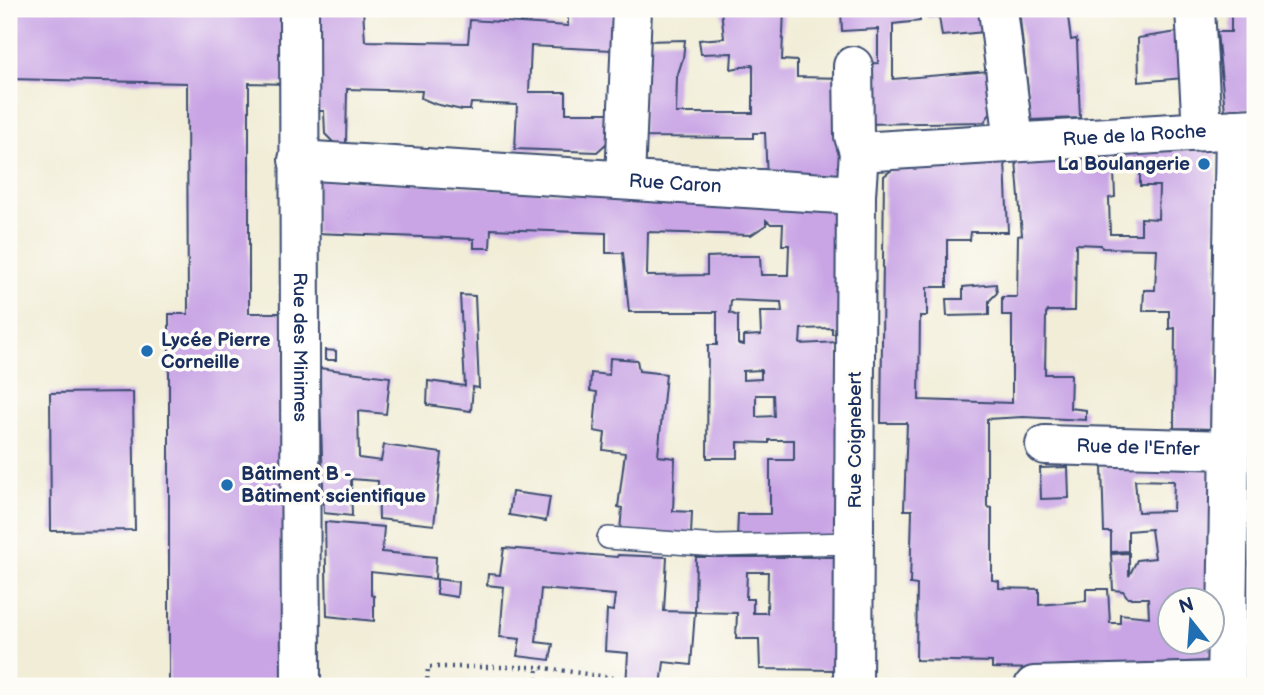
<svg xmlns="http://www.w3.org/2000/svg" width="1264" height="695" viewBox="0 0 1264 695" font-family="'Balsamiq Sans',sans-serif">
  <style>
    .building { fill: #c9a5e5; fill-rule: evenodd }
    .lines { fill: none; stroke-linecap: round; stroke-linejoin: round }
    .lane-casing { stroke: #3b4c70; stroke-width: 24 }
    .street-casing { stroke: #3b4c70; stroke-width: 42 }
    .path { stroke: #3b4c70; stroke-width: 4.5; stroke-dasharray: 2 5; stroke-linecap: butt }
    .lane { stroke: #fff; stroke-width: 21 }
    .street { stroke: #fff; stroke-width: 38 }
    .poi-dot { fill: #1f6fb2; stroke: #fdfcf7; stroke-width: 2.5 }
    .labels { text-anchor: middle; dominant-baseline: central; stroke-width: 7; stroke-linejoin: round; paint-order: stroke }
    .street-label { font-size: 19px; fill: #1b2f5e; stroke: #fdfcf7 }
    .poi-label { font-size: 19px; font-weight: bold; fill: #1b2f5e; stroke: #fdfcf7; text-anchor: start }
  </style>
  <rect width="100%" height="100%" fill="#fdfcf7"/>
  <filter id="ink" filterUnits="userSpaceOnUse"><feTurbulence type="fractalNoise" baseFrequency=".0143" numOctaves="2"/><feDisplacementMap in="SourceGraphic" scale="14" xChannelSelector="R" yChannelSelector="G"/><feConvolveMatrix kernelMatrix="1 2 1 2 8 2 1 2 1" color-interpolation-filters="sRGB"/></filter>
  <filter id="wash" filterUnits="userSpaceOnUse"><feTurbulence type="fractalNoise" baseFrequency=".00686" numOctaves="4" result="noise"/><feDisplacementMap in="SourceGraphic" scale="28" xChannelSelector="R" yChannelSelector="G"/><feGaussianBlur stdDeviation="1.57" result="paint"/><feColorMatrix in="noise" values="0 0 0 0 0 0 0 0 0 0 0 0 0 0 0 0 0 1.4 0 .05"/><feComposite in="paint" operator="in"/></filter>
  <g filter="url(#wash)">
    <rect width="100%" height="100%" fill="#f1edd7"/>
    <g id="blocks">
      <g class="building">
        <polygon points="9,9 287,9 287,84 249,83 249,313 286,313 286,686 169,686 169,314 188,314 187,83 9,79"/>
        <polygon points="318,9 363,9 365,41 468,43 470,20 568,26 568,9 613,9 612,50 531,46 529,92 566,92 566,113 609,113 608,142 597,152 515,149 517,105 471,103 470,110 462,110 435,104 421,98 422,91 347,89 346,144 335,144 325,134 324,111 316,111"/>
        <polygon points="721,9 784,9 782,60 797,61 797,77 845,78 847,176 767,180 765,133 753,133 753,138 642,137 645,41 685,40 683,58 677,77 676,113 753,113 753,65 731,69 732,53 701,54 699,40 724,38"/>
        <polygon points="841,9 919,9 920,21 893,24 893,79 989,71 993,110 984,122 862,124 862,64 878,63 878,29 842,31"/>
        <polygon points="927,9 981,9 984,32 942,36 939,17 928,18"/>
        <polygon points="1019,9 1067,9 1071,40 1076,39 1077,42 1080,118 1031,120"/>
        <polygon points="1231,9 1255,9 1255,109 1225,111 1217,32 1231,32"/>
        <polygon points="1191,30 1195,77 1139,82 1138,38"/>
        <path d="M1125,150H1216L1217,185L1214,186L1217,429L1174,428L1175,328L1169,329V311H1143L1144,290H1155L1157,249L1102,248L1101,245L1076,244L1075,311H1048L1046,314L1045,374H1071L1070,408L1086,410V420L1023,417L987,419V507L992,508V580L999,581V588L1039,589V605L1086,601V589H1108L1110,623H1120V614L1149,617L1148,598H1128L1123,591L1113,590L1111,554L1129,553V576L1137,560L1155,558L1151,529L1128,531V551L1111,552V532H1104L1102,466L1217,464L1213,601L1170,600V642L1213,643L1208,661L1090,666V664L1037,667V669L992,668V662L916,660L917,585L910,584L912,510H904L907,423H881L884,176L897,166L1005,161L1008,232H971L970,240H947V287H927V316H920L919,400L1012,403V315H1002V297H1017L1018,236L1022,235L1016,160L1124,157ZM1114,171H1140V186H1159L1158,219L1141,218V234H1110L1109,198L1115,197ZM1135,480L1174,481L1173,511L1138,512Z"/>
        <path d="M315,177L843,210L841,334H832V328L801,329L800,344L839,342L838,538L737,540L738,514H770V460H794V440H769V443L738,442V458H707L708,345H717V312H629L623,253H606V233L491,229L490,248H474V239L315,233ZM766,220L771,224H783L782,245H789L788,275H761L760,256H732L707,257V275L647,276L648,232L751,235L766,225ZM731,300L781,302L782,312H760L761,335L744,336V345L738,344V316L730,313ZM761,370V379L743,380V371ZM756,395H773L774,416L756,417Z"/>
        <polygon points="996,284 997,293 989,301 989,315 947,316 946,299 963,299 963,287"/>
        <polygon points="460,295 475,296 479,388 473,387 471,411 427,405 428,381 465,386"/>
        <polygon points="325,350 336,351 336,360 325,360"/>
        <polygon points="610,358 637,360 639,371 666,374 658,456 675,458 673,511 692,512 691,535 620,531 622,508 618,507 625,453 603,450 605,433 594,431 597,392 590,391 591,373 609,375"/>
        <polygon points="319,368 390,377 386,414 358,411 359,458 381,461 384,445 442,453 434,525 379,519 378,481 351,479 352,516 324,513"/>
        <polygon points="133,392 135,530 51,531 50,393"/>
        <polygon points="1068,467 1069,498 1041,499 1040,468"/>
        <polygon points="512,492 550,497 546,521 509,515"/>
        <polygon points="325,522 384,527 382,552 436,557 435,579 371,572 371,595 374,596 374,621 327,616"/>
        <polygon points="504,548 617,557 618,555 667,557 664,611 695,612 691,665 664,662 661,686 626,686 628,653 605,651 607,610 613,611 615,595 541,589 536,642 553,644 550,660 517,656 520,639 500,637 504,587 487,585 488,574 500,575"/>
        <polygon points="1253,549 1255,550 1255,664 1250,664"/>
        <path d="M696,557H838L836,670L760,669L759,639H736L737,613L695,612ZM747,572H768L767,613H753V599H746Z"/>
        <polygon points="437,579 458,582 457,597 437,594"/>
      </g>
    </g>
  </g>
  <g filter="url(#ink)">
    <use href="#blocks" fill-opacity="0" stroke="#3b4c70" stroke-width="2"/>
    <g class="lines">
      <defs>
        <polyline id="lane" points="608,538 717,546 854,543"/>
        <g id="street">
          <path id="s1" d="M299,9L301,686"/>
          <polyline points="998,9 1014,142"/>
          <polyline points="1195,9 1202,130"/>
          <polyline points="853,66 854,136 859,152 856,195 853,686"/>
          <path id="s2" d="M859,152L1255,128"/>
          <path id="s3" d="M298,160L856,195"/>
          <polyline points="625,180 632,9"/>
          <path id="s4" d="M1045,445L1230,450"/>
          <polyline points="1034,686 1226,681"/>
          <polyline points="1226,686 1235,129"/>
        </g>
      </defs>
      <use href="#lane" class="lane-casing"/>
      <use href="#street" class="street-casing"/>
      <g class="path">
        <polyline points="427,686 428,667 538,667 614,678"/>
        <polyline points="536,686 538,667"/>
      </g>
      <use href="#lane" class="lane"/>
      <use href="#street" class="street"/>
    </g>
  </g>
  <g class="poi-dot">
    <circle cx="1204" cy="164" r="7"/>
    <circle cx="147" cy="351" r="7"/>
    <circle cx="227" cy="485" r="7"/>
  </g>
  <g class="labels">
    <g class="street-label">
      <text stroke="none"><textPath href="#s2" startOffset="276">Rue de la Roche</textPath></text>
      <text stroke="none"><textPath href="#s3" startOffset="378">Rue Caron</textPath></text>
      <text stroke="none"><textPath href="#s1" startOffset="338">Rue des Minimes</textPath></text>
      <text transform="translate(855 440) rotate(-90)">Rue Coignebert</text>
      <text stroke="none"><textPath href="#s4" startOffset="93">Rue de l'Enfer</textPath></text>
    </g>
    <g class="poi-label">
      <text x="1190" y="164" text-anchor="end">La Boulangerie</text>
      <text x="161" y="340">Lycée Pierre<tspan x="161" dy="22">Corneille</tspan></text>
      <text x="241" y="474">Bâtiment B -<tspan x="241" dy="22">Bâtiment scientifique</tspan></text>
    </g>
  </g>
  <rect width="1264" height="695" fill="none" stroke="#fdfcf7" stroke-width="35"/>
  <g transform="translate(1191 621) rotate(343)"><circle r="33" fill="#fdfcf7" stroke="#a3aaba" stroke-width="2"/>
  <path d="M0-5L12 26L0 18L-12 26Z" fill="#1f6fb2"/>
  <text y="-10" font-size="19" font-weight="bold" text-anchor="middle" fill="#1b2f5e">N</text>
  </g>
</svg>
